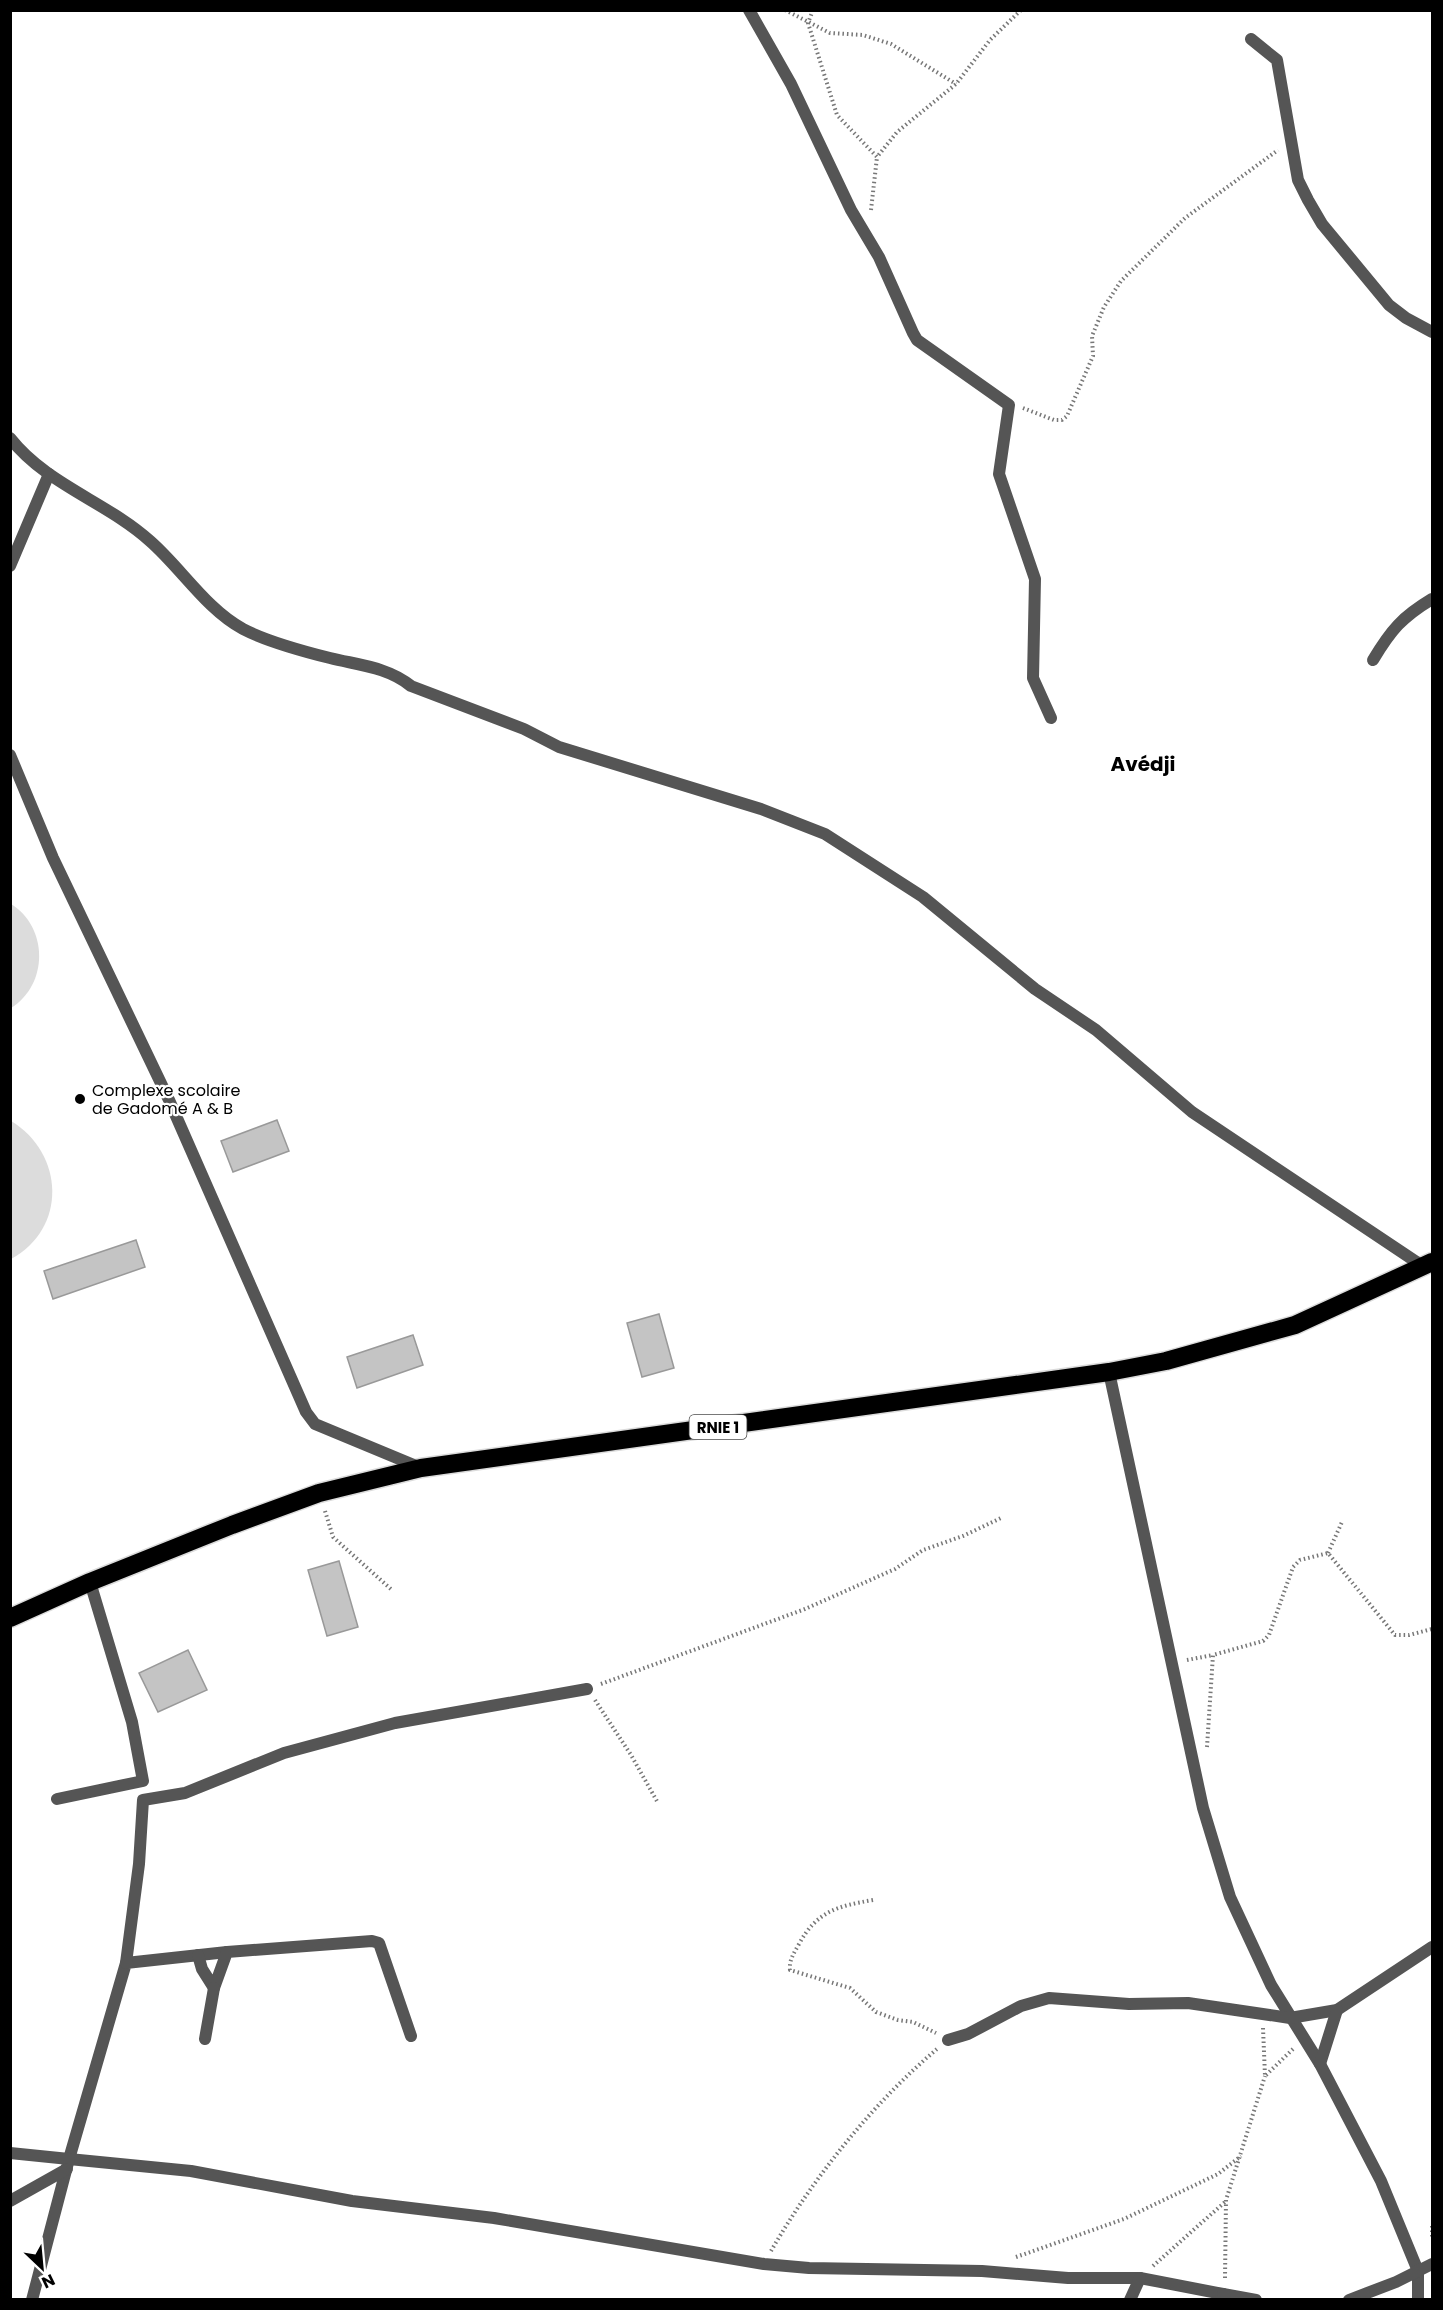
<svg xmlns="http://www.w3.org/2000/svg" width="1443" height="2310" viewBox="0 0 1443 2310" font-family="Poppins,sans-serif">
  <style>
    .green { fill: #dcdcdc }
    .building { fill: #c4c4c4; stroke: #999; stroke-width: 1.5 }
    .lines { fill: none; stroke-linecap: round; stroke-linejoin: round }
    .highway-casing { stroke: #dbdbdb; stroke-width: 21 }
    .path { stroke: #777; stroke-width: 4; stroke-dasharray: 1.5 3; stroke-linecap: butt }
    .street { stroke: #555; stroke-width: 12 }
    .highway { stroke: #000; stroke-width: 18 }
    .poi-dot { fill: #000; stroke: #fff; stroke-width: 2 }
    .labels { text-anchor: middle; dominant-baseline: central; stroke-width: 4.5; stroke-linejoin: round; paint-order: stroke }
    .shield { fill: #fff; stroke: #4c4c4c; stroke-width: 1.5 }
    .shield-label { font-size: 15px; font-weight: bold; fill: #000 }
    .poi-label { font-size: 16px; fill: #000; stroke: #fff; text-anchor: start }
    .quarter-label { font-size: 20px; font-weight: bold; fill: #000; stroke: #fff }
  </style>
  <rect width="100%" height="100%" fill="#fff"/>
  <g class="green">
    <path d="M11,904C48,927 49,984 11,1008Z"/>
    <path d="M11,1121C64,1153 68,1228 11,1259Z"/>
  </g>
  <g class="building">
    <polygon points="277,1120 289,1151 233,1172 221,1141"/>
    <polygon points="136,1240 145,1267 53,1299 44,1271"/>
    <polygon points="659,1314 674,1368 642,1377 627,1323"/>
    <polygon points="413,1335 423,1365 357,1388 347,1357"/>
    <polygon points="339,1561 358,1627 327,1636 308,1570"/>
    <polygon points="188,1650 207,1690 158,1712 139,1673"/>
  </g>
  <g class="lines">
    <defs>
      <polyline id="highway" points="10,1618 90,1582 232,1525 319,1493 421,1468 1109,1372 1166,1361 1295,1325 1432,1262"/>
    </defs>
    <use href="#highway" class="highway-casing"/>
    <g class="path">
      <polyline points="785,10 830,33 863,35 891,44 956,84"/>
      <polyline points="813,10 808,23 837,115 877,157 897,132 956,84 990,40 1021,10"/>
      <polyline points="871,210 877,157"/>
      <polyline points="1023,408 1054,420 1062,420 1067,416 1093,356 1092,336 1104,307 1121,281 1185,218 1278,150"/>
      <polyline points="325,1511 333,1537 393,1591"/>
      <polyline points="1328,1553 1342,1522"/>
      <polyline points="1187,1660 1213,1655"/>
      <polyline points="601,1684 805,1609 895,1569 923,1550 963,1536 1001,1518"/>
      <polyline points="595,1700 631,1755 658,1803"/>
      <polyline points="1207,1747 1213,1655 1263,1641 1269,1635 1293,1567 1300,1560 1328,1553 1395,1635 1409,1635 1432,1629"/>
      <path d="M873,1900C838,1906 817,1911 799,1944C794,1953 789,1960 790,1970L850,1988L876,2012L898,2020L913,2022L936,2033"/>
      <polyline points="1263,2028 1265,2076 1294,2048"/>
      <polyline points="1432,2226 1432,2237"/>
      <path d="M771,2251C813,2178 873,2103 937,2049"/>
      <polyline points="1016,2257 1124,2219 1218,2174 1241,2156"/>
      <polyline points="1153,2266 1226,2201"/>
      <polyline points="1225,2278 1226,2200 1265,2076"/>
    </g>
    <g class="street">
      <polyline points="749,10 791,84 851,210 879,257 913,333 917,340 1009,405 999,474 1035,579 1033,678 1051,718"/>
      <polyline points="1251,39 1277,60 1298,180 1308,200 1322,224 1389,305 1406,318 1432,332"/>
      <path d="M10,438C47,485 107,502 150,541C181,568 206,609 243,629C268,642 302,651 330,658C358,665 388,667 411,686L524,729L559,747L761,809L825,834L923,897L1035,989L1096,1030L1192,1112L1424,1267"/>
      <polyline points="10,566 49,474"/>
      <path d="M1373,660C1391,630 1402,617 1432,599"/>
      <polyline points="10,755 53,858 169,1100 306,1412 315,1424 421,1468"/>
      <polyline points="1109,1372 1203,1808 1230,1897 1271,1985 1320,2064 1381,2181 1418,2271 1418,2300"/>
      <polyline points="57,1799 143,1781 132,1722 90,1582"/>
      <polyline points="227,1952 126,1963 69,2159 191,2171 352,2201 494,2218 764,2264 809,2268 982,2271 1068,2278 1140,2278 1223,2294 1225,2300"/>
      <polyline points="198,1955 202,1969 214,1988 227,1952 372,1941 379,1943 411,2036"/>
      <polyline points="126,1963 139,1864 143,1800 185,1793 284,1753 395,1723 587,1689"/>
      <polyline points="205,2039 214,1988"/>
      <polyline points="948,2040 968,2034 1021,2006 1049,1998 1129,2004 1188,2003 1290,2018 1337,2010 1432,1947"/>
      <polyline points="1320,2064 1337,2010"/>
      <polyline points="10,2153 69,2159 32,2300"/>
      <polyline points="10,2201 67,2169"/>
      <polyline points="1223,2294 1256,2300"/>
      <polyline points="1130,2300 1140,2278"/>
      <polyline points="1349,2300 1396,2282 1432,2264"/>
    </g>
    <use href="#highway" class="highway"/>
  </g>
  <circle class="poi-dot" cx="80" cy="1099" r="6"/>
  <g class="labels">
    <rect class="shield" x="689.5" y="1415" width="57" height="24" rx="4.5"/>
    <g class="shield-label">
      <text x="718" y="1427">RNIE 1</text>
    </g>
    <g class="poi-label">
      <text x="92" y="1090">Complexe scolaire<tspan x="92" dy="18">de Gadomé A &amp; B</tspan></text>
    </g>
    <g class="quarter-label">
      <text x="1143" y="764">Avédji</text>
    </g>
  </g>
  <rect width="1443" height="2310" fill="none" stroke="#000000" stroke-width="24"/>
  <g transform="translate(42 2268) rotate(154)" stroke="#ffffff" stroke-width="4.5" paint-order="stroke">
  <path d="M0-4.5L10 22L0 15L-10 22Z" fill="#000000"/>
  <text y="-9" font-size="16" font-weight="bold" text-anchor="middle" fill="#000000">N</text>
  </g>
</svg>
